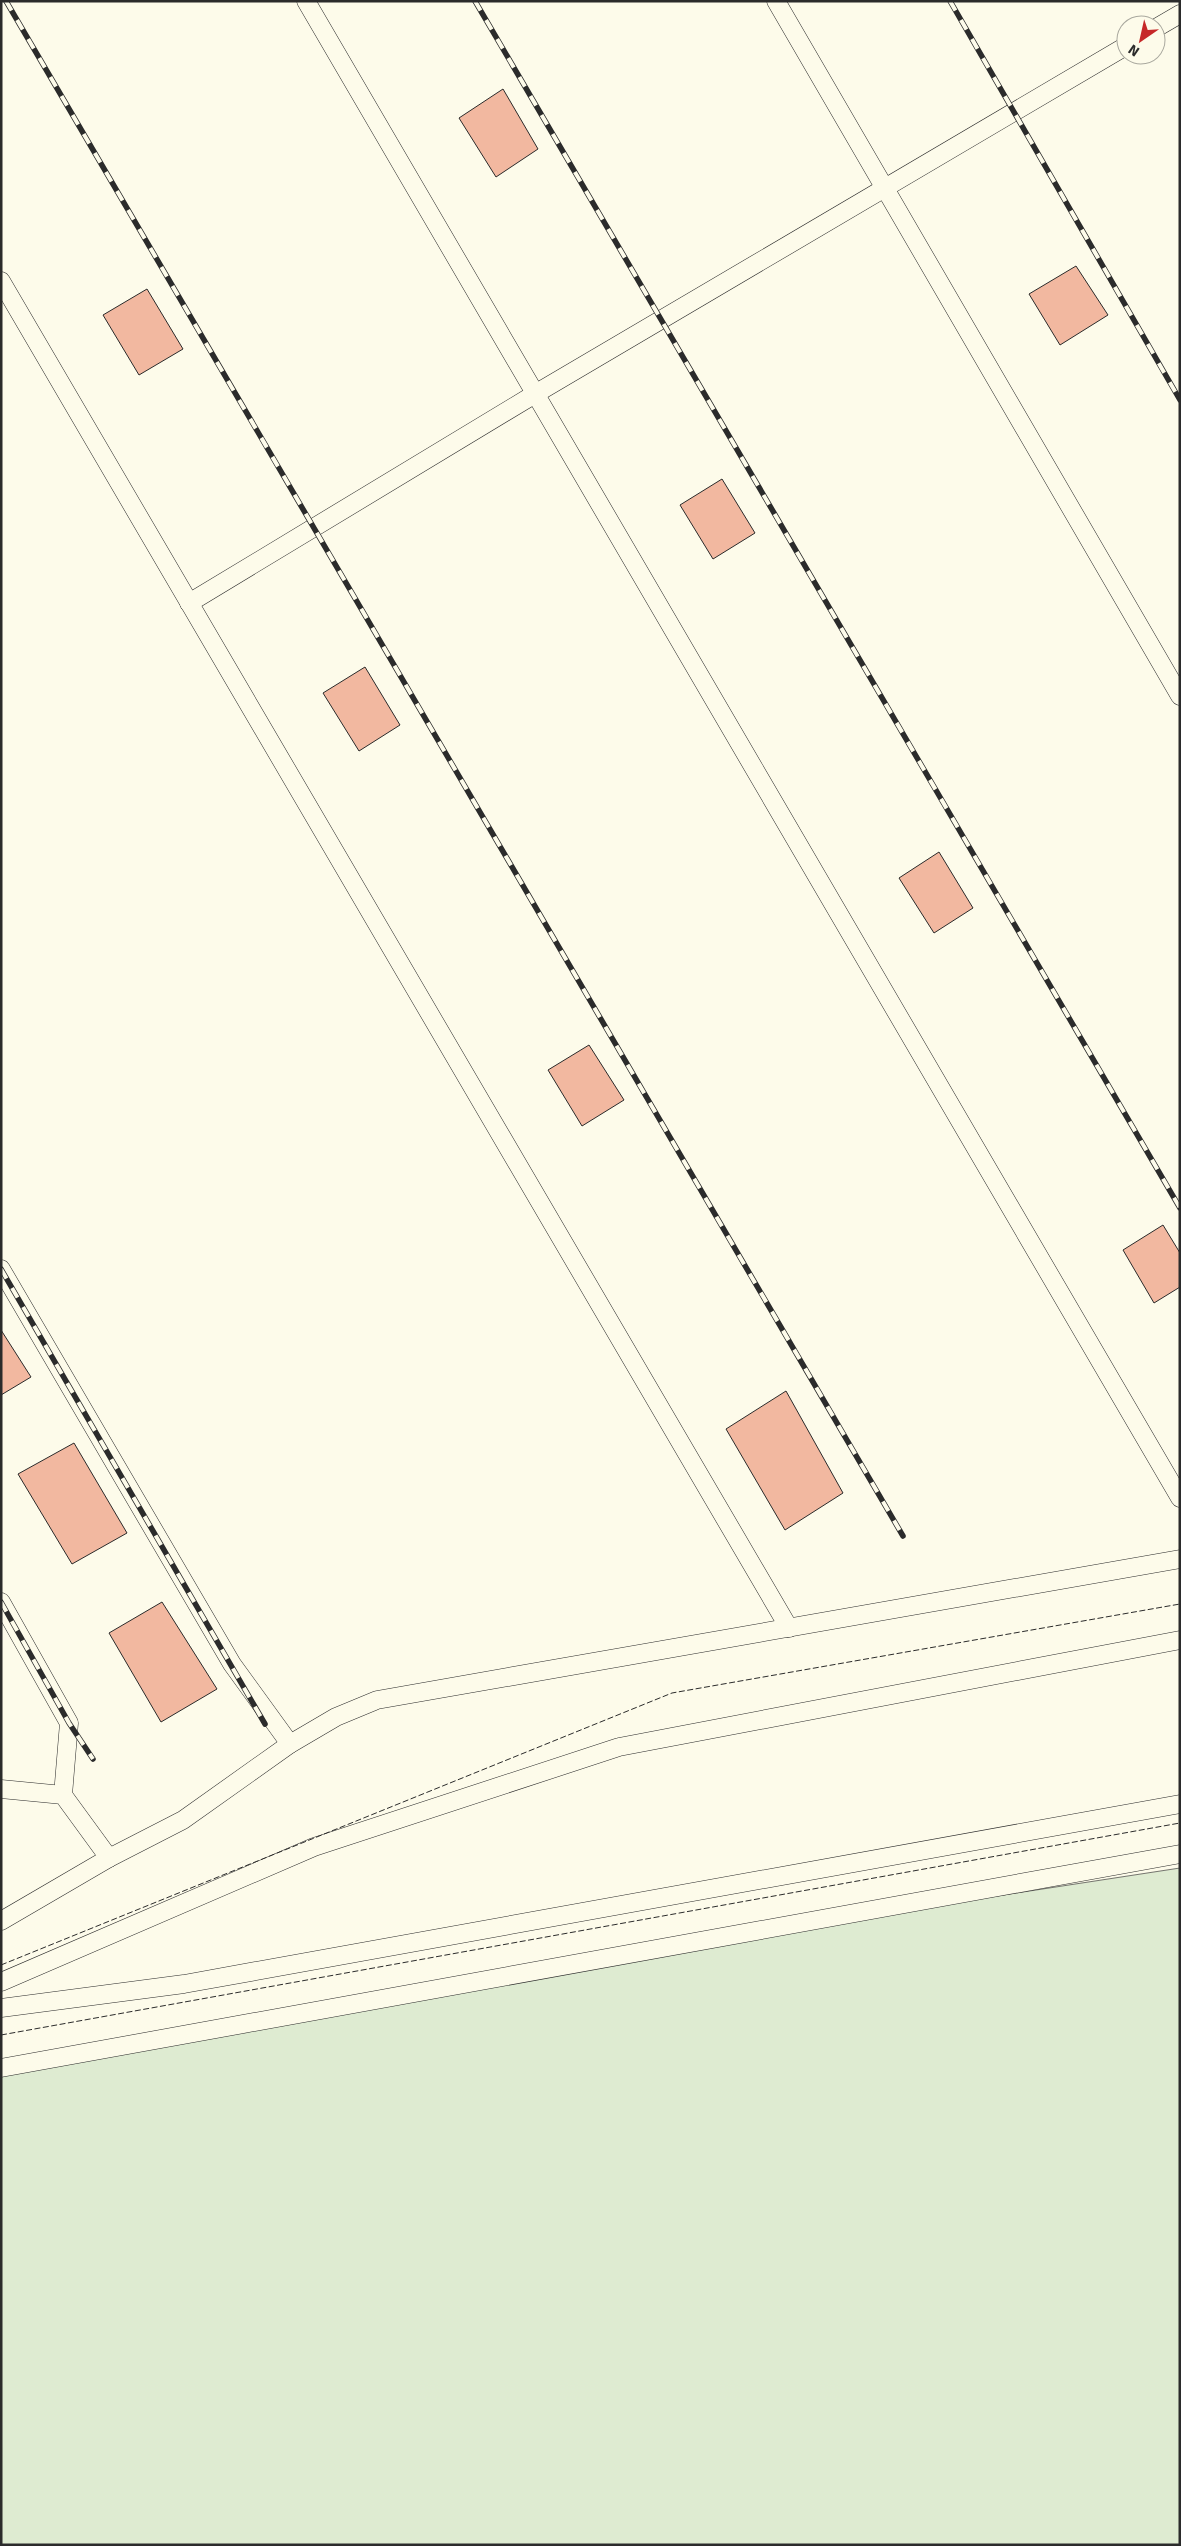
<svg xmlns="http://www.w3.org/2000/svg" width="1181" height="2546" viewBox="0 0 1181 2546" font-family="Signika,sans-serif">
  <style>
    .green { fill: #deebd1; stroke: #74746e }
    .building { fill: #f2b8a0; stroke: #2b2b2b }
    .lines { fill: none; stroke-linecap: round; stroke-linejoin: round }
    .lane-casing { stroke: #2b2b2b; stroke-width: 19 }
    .lane { stroke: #fdfbea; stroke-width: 18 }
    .rail-casing { stroke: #2b2b2b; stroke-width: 5.5 }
    .rail { stroke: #fdfbea; stroke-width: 4; stroke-dasharray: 11; stroke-linecap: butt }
    .fence { stroke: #2b2b2b; stroke-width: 1; stroke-dasharray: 6 2.5; stroke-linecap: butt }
  </style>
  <rect width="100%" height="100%" fill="#fdfbea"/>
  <polygon class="green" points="1180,1868 1180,2545 1,2545 1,2076 683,1944"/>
  <g class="building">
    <polygon points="503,89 538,149 496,177 459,118"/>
    <polygon points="1076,266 1108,315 1060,345 1029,294"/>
    <polygon points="147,289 183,349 139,375 103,315"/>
    <polygon points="722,479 755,533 713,559 680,505"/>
    <polygon points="365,667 400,725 359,751 323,693"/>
    <polygon points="939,852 973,908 934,933 899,878"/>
    <polygon points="589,1045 624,1100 582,1126 548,1070"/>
    <polygon points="1163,1225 1180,1253 1180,1287 1154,1303 1123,1250"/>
    <polygon points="1,1330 31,1377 1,1395"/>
    <polygon points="786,1391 843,1493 785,1530 726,1429"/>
    <polygon points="74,1443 127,1533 72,1564 18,1474"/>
    <polygon points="162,1602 217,1689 161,1722 109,1633"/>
  </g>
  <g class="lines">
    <defs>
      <g id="lane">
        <polyline points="306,1 1180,1498"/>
        <polyline points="776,1 1180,696"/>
        <polyline points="1156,28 1180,14"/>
        <polyline points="1,281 789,1628"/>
        <polyline points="189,603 535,394 1126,46"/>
        <polyline points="1,1269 232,1664 290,1744"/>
        <polyline points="1,1602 69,1723 63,1795"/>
        <polyline points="1,1789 63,1795 109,1858 183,1820 290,1744 336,1717 377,1700 1180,1559"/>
        <polyline points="1,1921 109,1858"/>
        <polyline points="1,1982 314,1847 619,1747 1180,1640"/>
        <polyline points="1,2008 184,1984 1180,1804"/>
        <polyline points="1,2068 1180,1854"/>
      </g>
    </defs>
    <use href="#lane" class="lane-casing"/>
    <use href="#lane" class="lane"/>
    <defs>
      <g id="rail">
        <polyline points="6,1 903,1536"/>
        <polyline points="475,1 1180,1208"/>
        <polyline points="950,1 1180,400"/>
        <polyline points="1,1269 265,1724"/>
        <polyline points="1,1602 69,1723 93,1759"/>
      </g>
    </defs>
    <use href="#rail" class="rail-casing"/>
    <use href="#rail" class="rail"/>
    <g class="fence">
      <polyline points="1,1965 672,1693 1180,1604"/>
      <polyline points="1,2035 1180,1823"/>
    </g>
  </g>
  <rect width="1181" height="2546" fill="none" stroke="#2b2b2b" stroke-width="5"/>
  <g transform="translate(1141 40) rotate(214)"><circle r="24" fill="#fdfbea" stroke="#a9a89e"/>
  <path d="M0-4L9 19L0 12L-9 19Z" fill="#c62828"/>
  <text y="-8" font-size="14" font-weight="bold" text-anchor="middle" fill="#2b2b2b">N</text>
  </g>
</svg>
